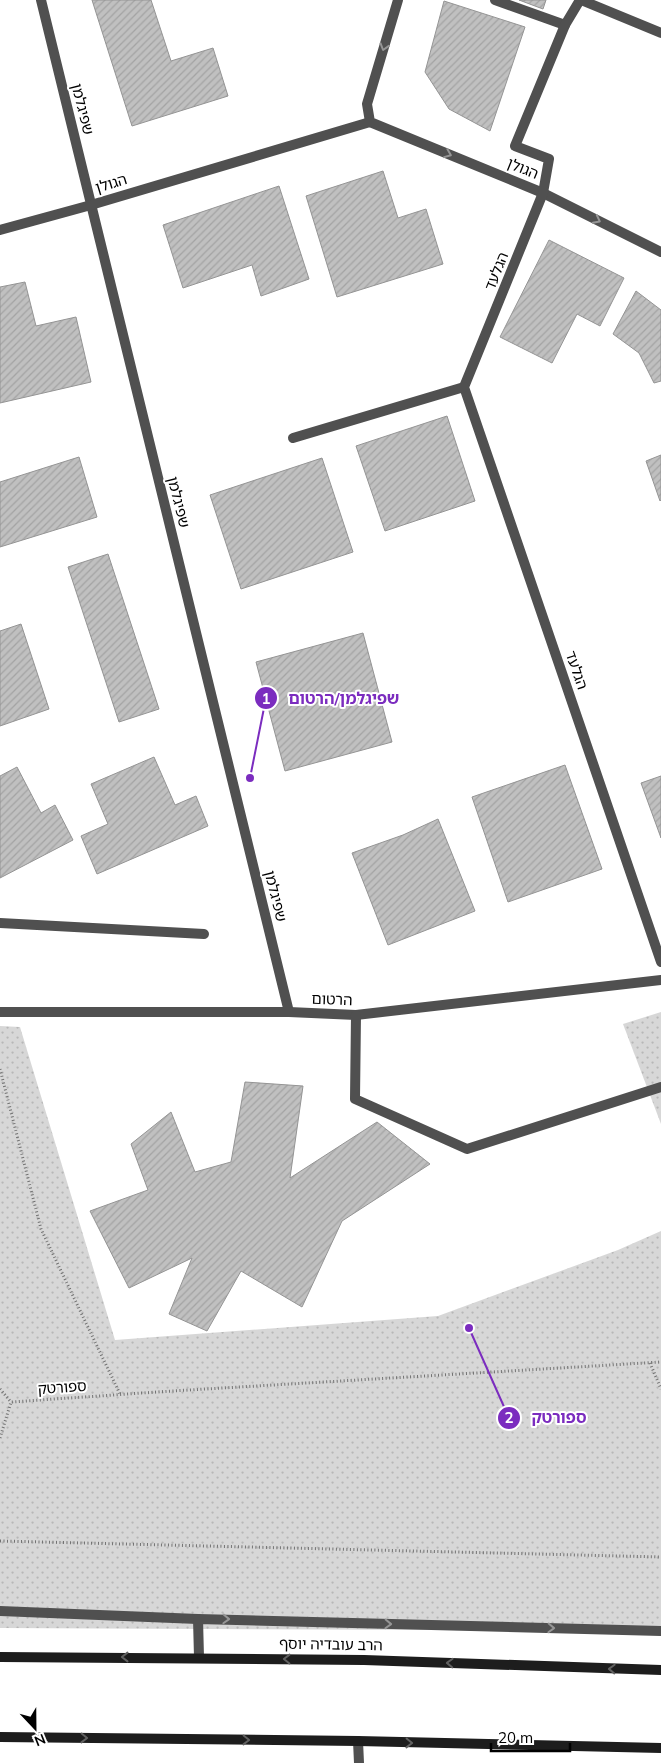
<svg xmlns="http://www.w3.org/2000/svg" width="661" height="1763" viewBox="0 0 661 1763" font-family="Mulish,'Noto Sans Hebrew',sans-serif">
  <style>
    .park { fill: url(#park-dots) }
    .building { fill: url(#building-hatch); stroke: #949494 }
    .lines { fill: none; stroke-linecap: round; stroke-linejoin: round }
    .path { stroke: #727272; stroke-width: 3; stroke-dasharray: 1 2.5; stroke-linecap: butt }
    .lane { stroke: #505050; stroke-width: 10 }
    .street { stroke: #505050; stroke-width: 10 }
    .secondary { stroke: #1d1d1d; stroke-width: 10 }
    .oneway { stroke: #969696 }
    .oneway2 { stroke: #616161 }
    .labels { text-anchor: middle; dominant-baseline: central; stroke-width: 4; stroke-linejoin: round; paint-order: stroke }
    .street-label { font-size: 15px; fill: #000; stroke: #fff }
    .leader { fill: none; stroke: #7b2cbf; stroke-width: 2 }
    .callout-dot { fill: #7b2cbf; stroke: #fff; stroke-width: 2 }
    .mark-label { font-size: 15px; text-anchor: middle; font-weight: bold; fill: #fff }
    .callout-label { font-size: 16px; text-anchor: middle; font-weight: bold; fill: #7b2cbf; stroke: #fff; stroke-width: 4; stroke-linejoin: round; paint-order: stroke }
  </style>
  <defs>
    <pattern id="park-dots" width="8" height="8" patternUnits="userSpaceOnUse" patternTransform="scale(1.25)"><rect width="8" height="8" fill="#d7d7d7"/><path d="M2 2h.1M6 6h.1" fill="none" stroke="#b7b7b7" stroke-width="1.8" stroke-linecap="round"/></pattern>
    <pattern id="building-hatch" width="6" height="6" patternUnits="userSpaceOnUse" patternTransform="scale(1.25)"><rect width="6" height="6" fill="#c0c0c0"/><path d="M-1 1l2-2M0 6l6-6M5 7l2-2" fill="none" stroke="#a3a3a3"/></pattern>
  </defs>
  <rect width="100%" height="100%" fill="#fff"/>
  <g class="park">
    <polygon points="661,1012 661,1124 623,1024"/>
    <polygon points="0,1026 20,1027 115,1340 438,1316 618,1250 661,1231 661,1631 0,1628"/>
  </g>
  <g class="building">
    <polygon points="92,0 151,0 171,61 213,48 228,96 132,126"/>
    <polygon points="519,0 546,0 543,9"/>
    <polygon points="444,1 525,27 490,131 449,109 425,72"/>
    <polygon points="383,171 398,218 426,209 443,264 337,297 306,196"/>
    <polygon points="279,186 309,279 261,296 252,265 183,288 163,225"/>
    <polygon points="549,240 624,278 600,326 577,314 552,363 500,337"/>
    <polygon points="25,282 36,326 76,317 91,382 0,403 0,287"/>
    <polygon points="636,291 661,310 661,381 654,383 639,353 613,334"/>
    <polygon points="447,416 475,501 385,531 356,446"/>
    <polygon points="661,455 661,500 660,501 646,461"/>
    <polygon points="79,457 97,517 0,547 0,482"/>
    <polygon points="322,458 353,552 241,589 210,495"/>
    <polygon points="108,554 159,709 119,722 68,567"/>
    <polygon points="21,624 49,709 0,726 0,631"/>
    <polygon points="363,633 392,742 285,771 256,662"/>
    <polygon points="154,757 175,805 196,796 208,826 97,874 81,836 108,824 91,784"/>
    <polygon points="565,765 602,869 508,902 472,797"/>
    <polygon points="17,767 41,813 55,805 73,840 0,878 0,776"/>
    <polygon points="661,776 661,838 641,783"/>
    <polygon points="438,819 475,911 388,945 352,853 403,835"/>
    <polygon points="245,1082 303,1086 290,1178 377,1122 430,1164 342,1221 302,1307 241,1271 207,1331 169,1314 192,1258 129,1288 90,1211 148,1190 131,1144 171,1112 195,1172 231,1162"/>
  </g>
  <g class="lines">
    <g class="path">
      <polyline points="0,1069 41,1229 120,1394"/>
      <polyline points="650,1363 661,1389"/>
      <polyline points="0,1389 11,1402"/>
      <polyline points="0,1438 11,1402 172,1391 661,1362"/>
      <polyline points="0,1541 661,1557"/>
    </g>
    <g class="lane">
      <polyline points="0,923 204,934"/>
      <polyline points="0,1611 198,1619"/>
      <polyline points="199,1657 198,1619 661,1631"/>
    </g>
    <g class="street">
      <polyline points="41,0 289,1012"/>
      <polyline points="398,0 367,104 370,122 543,193 661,252"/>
      <polyline points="495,0 565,25"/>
      <polyline points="580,0 565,25 515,146 549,159 543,193 464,387 661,962"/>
      <polyline points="581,0 661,33"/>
      <polyline points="0,230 91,205 370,122"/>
      <polyline points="293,438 464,387"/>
      <polyline points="0,1012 289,1012 356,1015 661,980"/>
      <polyline points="356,1015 355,1099 467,1149 661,1087"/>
      <polyline points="358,1741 359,1763"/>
    </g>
    <g class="secondary">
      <polyline points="0,1657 364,1660 661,1670"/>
      <polyline points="0,1737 358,1741 661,1748"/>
    </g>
  </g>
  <defs><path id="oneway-chevron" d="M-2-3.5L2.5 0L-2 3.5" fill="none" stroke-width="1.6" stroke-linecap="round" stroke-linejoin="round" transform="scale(1.25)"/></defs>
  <g class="oneway">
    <use href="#oneway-chevron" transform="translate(384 47) rotate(107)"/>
    <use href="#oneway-chevron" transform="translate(448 154) rotate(22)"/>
    <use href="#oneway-chevron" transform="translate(597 220) rotate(27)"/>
    <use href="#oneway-chevron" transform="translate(226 1619) rotate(2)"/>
    <use href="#oneway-chevron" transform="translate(388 1624) rotate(2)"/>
    <use href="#oneway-chevron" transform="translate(551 1628) rotate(2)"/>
  </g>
  <g class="oneway2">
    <use href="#oneway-chevron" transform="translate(125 1657) rotate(-180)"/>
    <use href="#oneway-chevron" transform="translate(287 1659) rotate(-179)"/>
    <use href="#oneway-chevron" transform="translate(450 1663) rotate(-178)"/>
    <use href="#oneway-chevron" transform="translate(612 1669) rotate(-178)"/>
    <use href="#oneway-chevron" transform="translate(84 1738) rotate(1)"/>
    <use href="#oneway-chevron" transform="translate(246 1740) rotate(1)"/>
    <use href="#oneway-chevron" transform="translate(409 1743) rotate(1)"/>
  </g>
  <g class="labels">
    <g class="street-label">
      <text transform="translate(83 109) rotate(76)">שפיגלמן</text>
      <text transform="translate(523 168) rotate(22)">הגולן</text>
      <text transform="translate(111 183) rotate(-17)">הגולן</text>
      <text transform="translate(496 271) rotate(-68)">הגלעד</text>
      <text transform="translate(179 502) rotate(76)">שפיגלמן</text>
      <text transform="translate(577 670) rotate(71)">הגלעד</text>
      <text transform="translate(276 896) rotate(76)">שפיגלמן</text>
      <text transform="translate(332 999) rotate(2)">הרטום</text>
      <text transform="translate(62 1387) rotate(-4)">ספורטק</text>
      <text transform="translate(331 1644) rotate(1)">הרב עובדיה יוסף</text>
    </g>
  </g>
  <path class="leader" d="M250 778L266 698M469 1328L509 1418"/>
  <g class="callout-dot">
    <circle cx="250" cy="778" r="5"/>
    <circle cx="469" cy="1328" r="5"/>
    <circle cx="266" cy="698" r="12"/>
    <circle cx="509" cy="1418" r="12"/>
  </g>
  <g class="mark-label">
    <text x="266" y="704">1</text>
    <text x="509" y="1423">2</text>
  </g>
  <g class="callout-label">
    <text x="344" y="704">שפיגלמן/הרטום</text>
    <text x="559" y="1423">ספורטק</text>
  </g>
  <g transform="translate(35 1728) rotate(158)" stroke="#ffffff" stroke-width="4" paint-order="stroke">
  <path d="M0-4L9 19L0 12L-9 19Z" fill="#000000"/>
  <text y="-8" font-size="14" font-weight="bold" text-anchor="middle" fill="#000000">N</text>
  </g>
  <path d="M491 1743v8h79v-8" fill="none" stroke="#000000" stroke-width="2.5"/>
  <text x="498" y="1743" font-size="15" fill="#000000" stroke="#ffffff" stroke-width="4" paint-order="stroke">20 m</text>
</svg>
